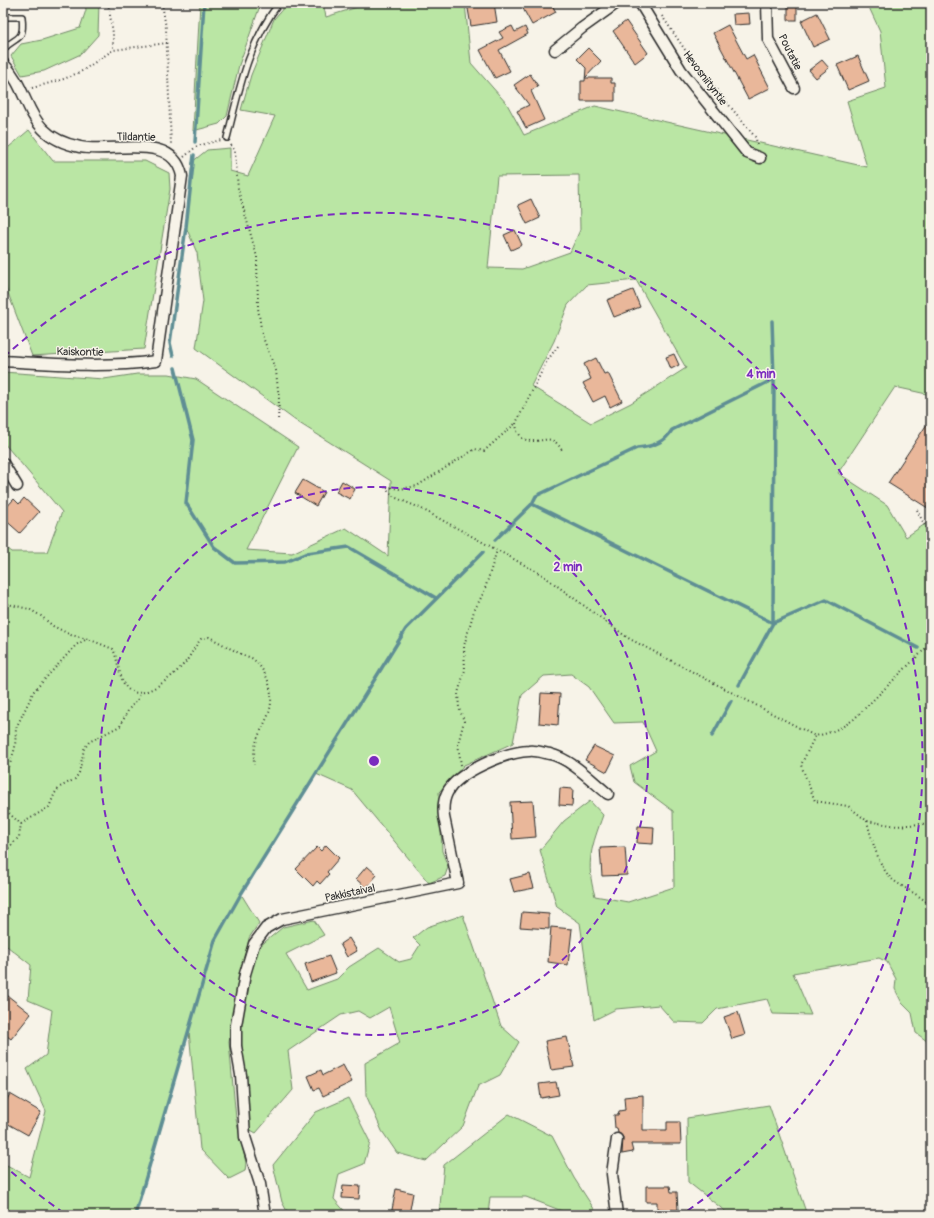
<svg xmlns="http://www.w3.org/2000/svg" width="934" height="1218" viewBox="0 0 934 1218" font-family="Pangolin,sans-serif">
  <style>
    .green { fill: #bae6a4; stroke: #728868; fill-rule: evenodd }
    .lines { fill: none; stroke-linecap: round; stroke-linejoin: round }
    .stream { stroke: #5e8e94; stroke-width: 3.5 }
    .building { fill: #e9b79a; stroke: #2b2b2b }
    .service-casing { stroke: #2b2b2b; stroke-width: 8 }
    .minor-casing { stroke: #2b2b2b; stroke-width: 13 }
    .path { stroke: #2b2b2b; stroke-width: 2; stroke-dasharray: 1 3; stroke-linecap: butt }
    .service { stroke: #f7f3e8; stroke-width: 5 }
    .minor { stroke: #f7f3e8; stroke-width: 10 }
    .ring { fill: none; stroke: #7b2cbf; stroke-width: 2; stroke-dasharray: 7 5 }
    .labels { text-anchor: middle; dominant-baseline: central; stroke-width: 3; stroke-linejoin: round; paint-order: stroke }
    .street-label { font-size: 11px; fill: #2b2b2b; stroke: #f7f3e8 }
    .centre { fill: #7b2cbf; stroke: #f7f3e8; stroke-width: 2 }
    .ring-label { font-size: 12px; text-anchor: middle; font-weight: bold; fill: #7b2cbf; stroke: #f7f3e8; stroke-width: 3; stroke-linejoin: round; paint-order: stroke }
  </style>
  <rect width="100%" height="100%" fill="#f7f3e8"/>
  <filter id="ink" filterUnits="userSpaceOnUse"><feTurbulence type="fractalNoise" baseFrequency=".025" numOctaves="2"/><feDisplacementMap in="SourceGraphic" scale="8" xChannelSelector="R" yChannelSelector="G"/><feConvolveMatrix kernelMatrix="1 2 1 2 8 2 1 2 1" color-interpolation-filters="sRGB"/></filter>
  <g filter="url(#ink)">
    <g class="green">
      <polygon points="85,3 99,3 98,35 81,54 44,71 22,75 11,56 21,44 42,40 80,28 86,10"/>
      <polygon points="200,3 261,3 239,65 227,116 219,124 193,131"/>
      <path d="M291,3H323L326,17L370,3H465L471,63L507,104L524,135L595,106L867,167L847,101L886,88L880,31L867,3H931V395L895,387L838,473L887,505L906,537L931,520V1044L916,1033L912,1013L902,1003L895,989L896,979L887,962L879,958L793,973L811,1015L773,1014L767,999L717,1009L703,1023L674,1022L659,1005L616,1009L594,1020L580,923L557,907L540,850L564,821L590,801L603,815C592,846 585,862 595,896L628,902L674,887L673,811L634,782L630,766L656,751L643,722L614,723L589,687L571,674L544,676L522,695L513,743L464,765L439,792L442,851L448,867L445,876L429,883L352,790L316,774L241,894L259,923L249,938L229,1042L236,1119L246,1163L245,1171L229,1179L200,1149L189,1031L135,1215H3V1163L29,1177L46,1111L27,1069L46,1055L52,1010L28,1000L31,965L3,943V545L12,552H47L62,512L3,442V372L104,379L137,374H169L196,379L298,447L246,550L292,553L346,528L388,556L391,481L296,421L196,348L203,301L197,253L186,227L192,162L207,150L230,148V171L248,176L275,116L241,110L251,75L274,19L285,6ZM579,175L580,230L570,252L522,269L488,268L497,176ZM636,280L686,368L631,403L591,423L531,386L554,341L568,305L587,285Z"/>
      <polygon points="29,130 53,161 145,161 169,173 170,189 144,349 32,356 3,280 3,152"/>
      <polygon points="463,915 501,1026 519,1042 500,1075 478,1086 463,1126 426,1161 397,1153 382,1131 366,1095 365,1063 400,1043 389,1007 370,1018 358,1011 341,1015 288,1051 293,1090 256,1133 249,1129 240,1026 250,975 260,946 283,927 314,920 324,935 286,954 307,990 337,979 349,967 379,948 399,962 411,959 420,945 413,938 427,927"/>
      <polygon points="348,1098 370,1142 364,1164 339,1174 334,1199 348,1215 289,1215 282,1202 273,1165 316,1112"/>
      <polygon points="769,1105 807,1215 730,1215 688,1182 687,1118"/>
      <polygon points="509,1114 552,1136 574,1178 598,1215 562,1215 562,1211 526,1197 490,1197 488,1215 439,1215 444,1165"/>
    </g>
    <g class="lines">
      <g class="stream">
        <polyline points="195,142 204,3"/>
        <polyline points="173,356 170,343 186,227 194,155"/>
        <polyline points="175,368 193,440 186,503 214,547 235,563 285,562 307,553 349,547 436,598"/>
        <polyline points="532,504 773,623 826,600 918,648"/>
        <path d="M495,540L532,504L536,496L637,448C651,447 665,442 672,430L774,379"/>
        <polyline points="739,685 773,623 774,379 772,321"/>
        <polyline points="712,736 731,701"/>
        <polyline points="135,1215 215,940 241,894 406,629 483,552"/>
      </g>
    </g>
    <g class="building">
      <polygon points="467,3 494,3 497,22 471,26"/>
      <polygon points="520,3 551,3 556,12 532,25"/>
      <rect x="788" y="3" width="9" height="17"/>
      <polygon points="749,13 750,24 734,25 733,14"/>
      <polygon points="817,13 830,39 813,47 801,21"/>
      <polygon points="626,21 648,53 635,63 613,31"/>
      <polygon points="728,25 746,59 753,55 770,88 748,99 713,33"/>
      <polygon points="512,26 515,32 525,27 528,34 499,50 510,71 495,78 480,50 503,38 499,32"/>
      <polygon points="588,48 601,61 585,78 611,78 611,83 615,83 615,101 581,101 581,81 585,81 586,68 577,59"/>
      <polygon points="858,56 869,81 848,90 837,65"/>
      <polygon points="822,60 829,68 816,78 809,70"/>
      <polygon points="530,74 538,86 531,91 544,120 526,128 517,111 529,105 514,85"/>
      <polygon points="531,199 540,218 527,224 518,205"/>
      <polygon points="515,230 522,245 511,250 504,235"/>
      <polygon points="633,290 640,307 614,317 607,300"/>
      <polygon points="674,354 679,365 671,369 666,357"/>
      <polygon points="596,358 604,374 608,373 622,401 610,407 605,396 593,402 583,383 591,379 584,364"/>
      <polygon points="931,418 931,510 888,483"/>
      <polygon points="303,480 324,492 316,506 295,493"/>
      <polygon points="342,481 355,489 350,499 336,492"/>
      <polygon points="24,498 39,512 20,533 3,518 3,511 14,499 19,504"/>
      <polygon points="541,693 560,694 558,725 539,723"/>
      <polygon points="594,746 615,756 607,772 585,760"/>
      <polygon points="560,788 573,789 572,806 559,805"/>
      <polygon points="533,801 536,837 512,839 510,802"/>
      <polygon points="638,826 654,827 653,844 637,843"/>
      <polygon points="326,845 339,858 327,872 329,874 320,884 317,881 313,886 296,869 317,847 321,851"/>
      <polygon points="625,847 627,875 602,876 600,848"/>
      <polygon points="367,866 377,875 366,888 356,879"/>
      <polygon points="530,874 534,888 514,892 510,879"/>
      <polygon points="522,912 549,914 549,929 520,927"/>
      <polygon points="551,927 572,929 568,965 548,962"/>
      <polygon points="349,938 357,951 347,957 340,944"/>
      <polygon points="329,956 336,973 311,982 305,964"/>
      <polygon points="3,992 31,1014 11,1039 3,1033"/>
      <polygon points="738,1012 745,1035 732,1039 724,1017"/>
      <polygon points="567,1037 574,1067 551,1070 545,1041"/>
      <polygon points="343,1065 352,1082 323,1096 319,1088 314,1090 308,1076 321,1070 323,1075"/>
      <polygon points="556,1082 559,1095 541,1098 539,1084"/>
      <polygon points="10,1094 41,1112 28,1135 3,1121 3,1107"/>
      <polygon points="643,1095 643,1130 667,1130 667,1122 680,1122 681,1144 631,1144 633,1152 622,1154 623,1137 618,1133 617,1128 615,1128 614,1115 618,1115 619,1111 625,1110 624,1097"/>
      <polygon points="343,1185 360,1186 359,1199 342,1198"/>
      <polygon points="646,1186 670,1186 671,1192 677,1192 678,1210 657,1209 657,1202 646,1202"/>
      <polygon points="396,1189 413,1193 409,1215 391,1215"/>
    </g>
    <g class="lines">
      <defs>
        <g id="service">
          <path d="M3,17H22C25,44 15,35 3,50"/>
          <path d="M227,138C240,87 247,46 279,3"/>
        </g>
        <g id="minor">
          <polyline points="640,3 681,70 747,153 760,158"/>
          <polyline points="767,3 768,39 794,88"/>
          <polyline points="555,50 582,28 617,3"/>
          <path d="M3,63C34,95 23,136 80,147C112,154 173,131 182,176L156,361C106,368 54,364 3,361"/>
          <polyline points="3,463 17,486"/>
          <path d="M265,1215L260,1184L245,1137L241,1075L236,1046V1025L245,974L254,944L266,928L282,919L458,883L444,817C443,809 443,801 447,793C457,772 506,752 529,751C535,750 544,753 550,754C571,759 591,780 608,794"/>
          <polyline points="617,1215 612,1174 617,1139"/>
        </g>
      </defs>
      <use href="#service" class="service-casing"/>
      <use href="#minor" class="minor-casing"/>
      <g class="path">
        <polyline points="108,3 113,33 113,50"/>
        <polyline points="162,3 166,28 171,144"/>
        <polyline points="662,16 692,60 756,138 757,146"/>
        <polyline points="32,88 64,79 82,71 113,50 167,43"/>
        <polyline points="231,145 235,151 238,189 257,257 258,308 262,335 276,371 279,399 278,421"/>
        <polyline points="184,157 197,146 221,140"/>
        <path d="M558,346L547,361L516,423L517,431L522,438C541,448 550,428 563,452"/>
        <polyline points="385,487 394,497 420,508 541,574 628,638 815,736"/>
        <polyline points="387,487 400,489 417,486 475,449 484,451 516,423"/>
        <polyline points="917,510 931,538"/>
        <path d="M3,603L29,609L41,616L53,626L71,635L88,639L113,649C118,660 119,677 126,687C140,706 178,673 187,660C192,653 195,646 201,639L209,637C219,642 229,648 239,653C243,656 249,656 253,659C270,674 276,698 267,718C258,737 253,743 254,765"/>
        <path d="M931,643L854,719C842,728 831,733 815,736L801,765L815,801L848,806L867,821L897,826L931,823"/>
        <polyline points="461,765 458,744 464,721 459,708 458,693 465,670 464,646 474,611 484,592 497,550"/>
        <polyline points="3,772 10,764 15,748 16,728 34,691 76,645 87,639"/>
        <polyline points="3,808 21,824"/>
        <path d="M867,821C871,837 879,869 893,880C905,889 920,895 931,906"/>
        <polyline points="21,824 49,807 55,793 60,787 75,779 79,773 84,749 89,742 120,726 129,709 138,699 140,694"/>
        <polyline points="3,854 19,837 21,824"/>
      </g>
      <use href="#service" class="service"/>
      <use href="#minor" class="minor"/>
    </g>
  </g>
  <g class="ring">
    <circle cx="374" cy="761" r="274"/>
    <path d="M64 1213A548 548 0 0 1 4 1165M4 357A548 548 0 1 1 684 1213"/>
  </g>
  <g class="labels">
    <g class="street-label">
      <text transform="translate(790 52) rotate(63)">Poutatie</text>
      <text transform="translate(705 78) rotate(53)">Hevosniityntie</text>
      <text transform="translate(136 137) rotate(1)">Tildantie</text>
      <text transform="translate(80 352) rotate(1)">Kaiskontie</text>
      <text transform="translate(350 893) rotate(-12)">Pakkistaival</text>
    </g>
  </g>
  <circle cx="374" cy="761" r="6" class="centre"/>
  <g class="ring-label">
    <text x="761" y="378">4 min</text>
    <text x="568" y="571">2 min</text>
  </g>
  <rect width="934" height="1218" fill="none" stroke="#f7f3e8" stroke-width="16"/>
  <rect x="8" y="8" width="918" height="1202" fill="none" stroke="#2b2b2b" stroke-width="1.5" filter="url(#ink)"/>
</svg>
